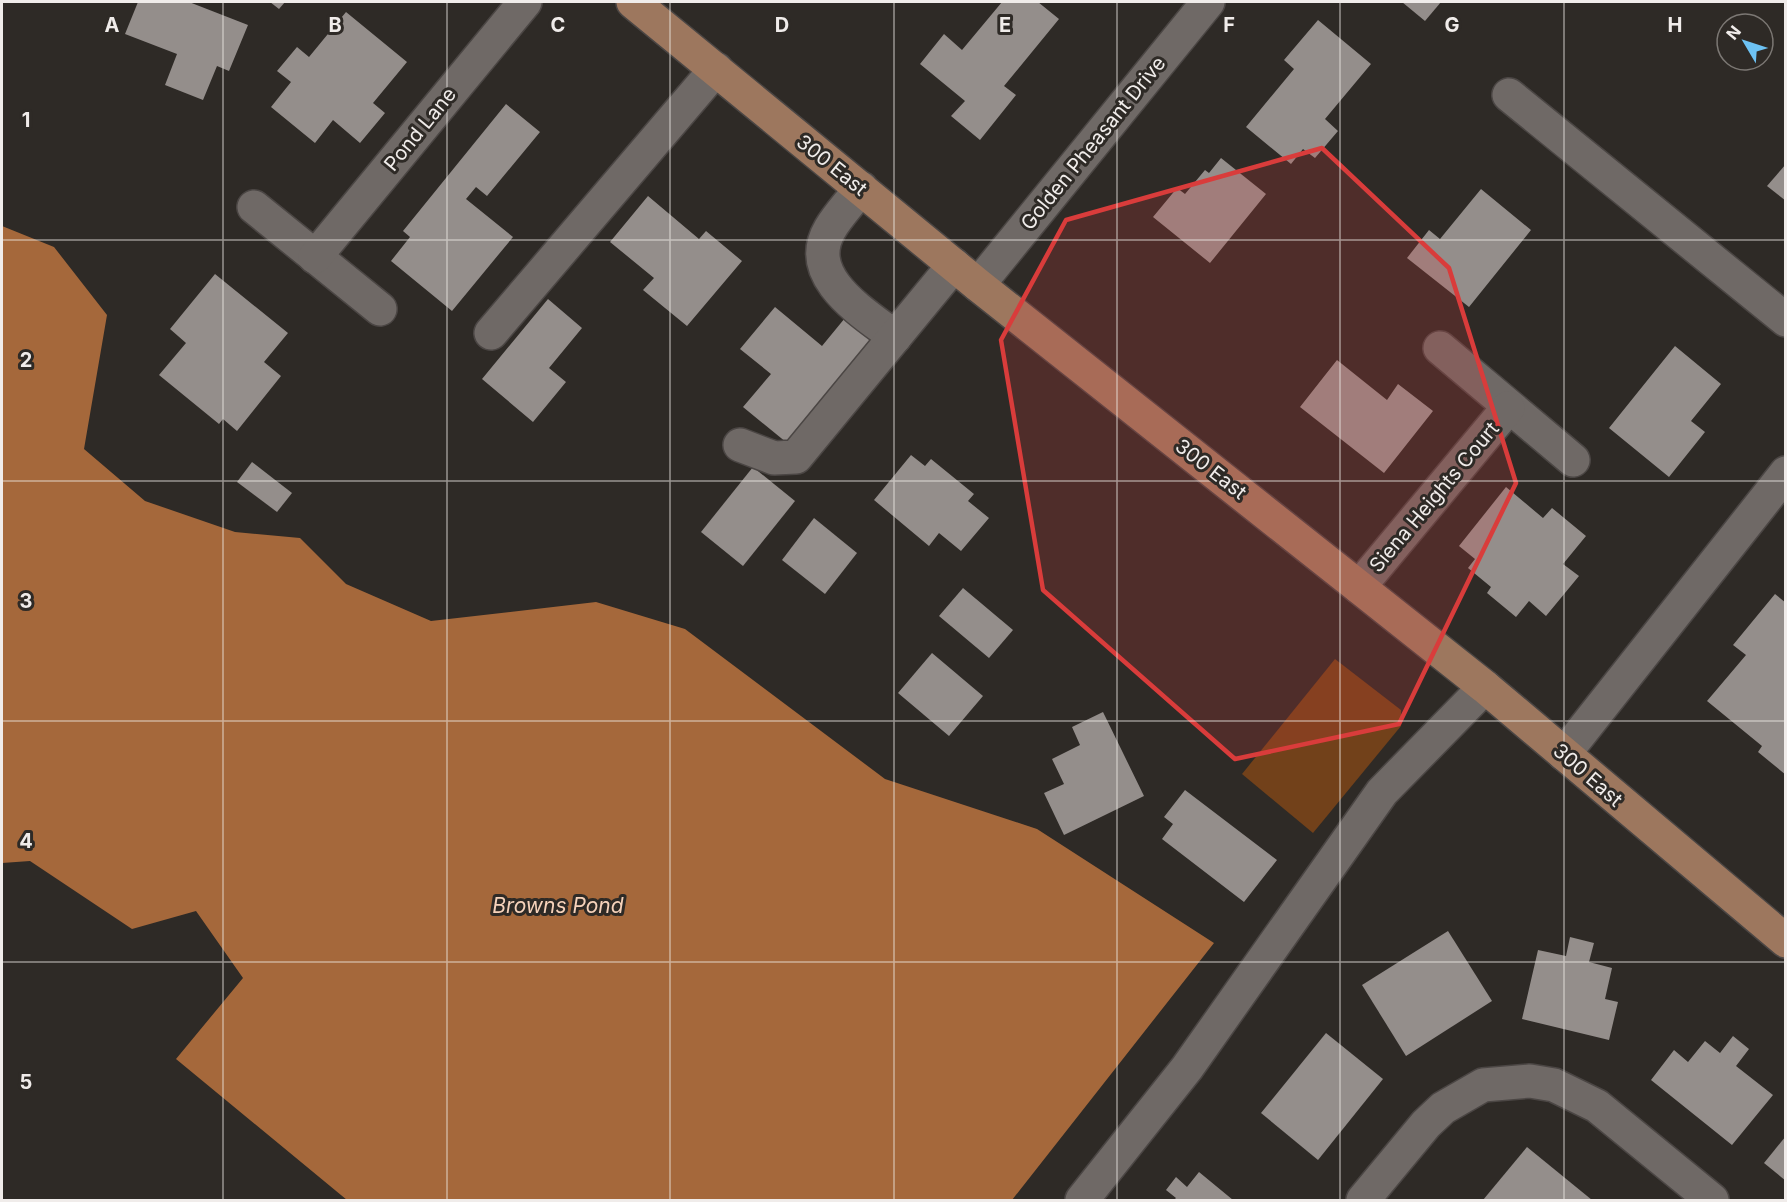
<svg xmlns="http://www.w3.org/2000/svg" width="1787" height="1202" viewBox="0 0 1787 1202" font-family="Inter,sans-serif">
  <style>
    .green { fill: #72411a }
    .water { fill: #a5683b }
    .building { fill: #948e8b }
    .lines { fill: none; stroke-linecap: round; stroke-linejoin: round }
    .minor-casing { stroke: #4b4644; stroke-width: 36 }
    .major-casing { stroke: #4b4644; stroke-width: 36 }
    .minor { stroke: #6f6966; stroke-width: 33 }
    .major { stroke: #9d775e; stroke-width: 33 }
    .marked { fill: #d93c3b; fill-opacity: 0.2; stroke: #d93c3b; stroke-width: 4.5; stroke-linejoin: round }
    .grid { fill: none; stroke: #f0ecea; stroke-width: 1.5; stroke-opacity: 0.55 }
    .labels { text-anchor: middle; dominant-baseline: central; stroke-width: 6; stroke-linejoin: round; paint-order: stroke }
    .street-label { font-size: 20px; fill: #f0ecea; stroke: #2e2a26 }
    .water-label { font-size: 21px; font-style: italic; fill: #f6d2ba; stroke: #2e2a26 }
    .grid-label { font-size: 20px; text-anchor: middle; font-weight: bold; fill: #f0ecea; stroke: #2e2a26; stroke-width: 6; stroke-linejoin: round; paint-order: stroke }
  </style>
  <rect width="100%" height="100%" fill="#2e2a26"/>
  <polygon class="green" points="1335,659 1401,710 1401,726 1313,833 1242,774"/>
  <polygon class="water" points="2,226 54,247 107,315 84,449 145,501 235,532 300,538 346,584 431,621 596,602 685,629 885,779 1037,829 1214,943 1012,1200 347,1200 176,1059 243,978 196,911 132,929 30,861 2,863"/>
  <g class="building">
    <polygon points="138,2 189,2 248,25 229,71 217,66 203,100 165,85 177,54 125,34"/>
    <polygon points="270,2 285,2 279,9"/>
    <polygon points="1002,2 1038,2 1059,19 1004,86 1016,95 980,140 951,116 965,101 920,64 944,34 962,50"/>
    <polygon points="1402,2 1441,2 1425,21"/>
    <polygon points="346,12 407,62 373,103 385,113 360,143 333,120 315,143 271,107 291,82 277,71 297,47 309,57"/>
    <polygon points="1318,20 1371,64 1325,119 1338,131 1315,158 1303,149 1291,164 1246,127 1294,69 1284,60"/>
    <polygon points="506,104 540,132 487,196 476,187 466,199 513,237 452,311 391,261 410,237 403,231"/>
    <polygon points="1221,158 1266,194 1210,263 1153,217 1177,188 1185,194 1205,170 1209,173"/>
    <polygon points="1786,164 1786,201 1767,186"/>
    <polygon points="1481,189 1531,230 1469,307 1407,258 1429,230 1440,239"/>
    <polygon points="648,196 699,239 706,231 742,261 687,326 643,290 654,278 610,242"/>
    <polygon points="215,274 288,333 264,362 281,376 237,431 223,419 219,424 159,375 186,343 170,329"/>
    <polygon points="548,299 582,328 549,368 566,382 533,422 482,379"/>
    <polygon points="775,307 822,346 845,318 877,345 792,447 743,407 771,374 740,349"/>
    <polygon points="1675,346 1721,384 1691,421 1705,432 1669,477 1609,428"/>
    <polygon points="1337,360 1387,400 1398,384 1433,411 1384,473 1300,407"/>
    <polygon points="911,455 925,466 931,459 974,494 968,501 989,518 961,551 939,533 929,546 874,500"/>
    <polygon points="252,462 292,493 277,512 237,482"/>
    <polygon points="753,467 795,501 743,566 701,532"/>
    <polygon points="1506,487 1543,518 1552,508 1586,536 1563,564 1579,576 1546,616 1529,601 1516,617 1487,593 1491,587 1468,568 1475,559 1459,546"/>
    <polygon points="814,518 857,553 825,594 782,560"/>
    <polygon points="963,588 1013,630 989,658 939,616"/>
    <polygon points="1775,594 1786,603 1786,775 1758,752 1762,746 1707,701 1746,655 1733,645"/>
    <polygon points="932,653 983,696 949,736 898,693"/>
    <polygon points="1103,712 1144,796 1064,835 1044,793 1064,784 1052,759 1080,745 1072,727"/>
    <polygon points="1185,790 1277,860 1244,902 1162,839 1173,824 1164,817"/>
    <polygon points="1448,931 1492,1001 1406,1056 1362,985"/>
    <polygon points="1570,937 1594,943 1589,962 1612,968 1605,999 1618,1002 1609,1040 1522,1019 1538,950 1566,956"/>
    <polygon points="1326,1033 1383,1079 1318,1160 1261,1113"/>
    <polygon points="1733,1036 1749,1049 1736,1066 1773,1095 1732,1145 1651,1080 1674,1050 1688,1062 1705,1041 1720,1053"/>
    <polygon points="1786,1136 1786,1181 1764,1163"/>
    <polygon points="1527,1147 1592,1200 1483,1200"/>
    <polygon points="1199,1172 1233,1200 1174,1200 1176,1198 1166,1190 1176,1177 1187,1187"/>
  </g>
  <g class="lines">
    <defs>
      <g id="minor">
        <polyline points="1509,95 1786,320"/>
        <path d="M861,188C851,202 838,215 830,229C802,277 864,313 895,337"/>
        <polyline points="254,207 380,309"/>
        <polyline points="315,257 525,2"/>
        <polyline points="978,285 1208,2"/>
        <polyline points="491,333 716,69"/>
        <polyline points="1440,348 1573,460"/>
        <polyline points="740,445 774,458 796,457 954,265"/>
        <polyline points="1359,587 1508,408"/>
        <polyline points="1564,754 1786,473"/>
        <polyline points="1082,1200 1187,1068 1382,792 1485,687"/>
        <polyline points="1363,1200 1426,1124 1443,1108 1483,1085 1530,1081 1554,1085 1597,1106 1712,1200"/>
      </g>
      <polyline id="major" points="633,2 978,285 1485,687 1786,941"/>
    </defs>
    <use href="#minor" class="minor-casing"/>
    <use href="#major" class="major-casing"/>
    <use href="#minor" class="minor"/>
    <use href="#major" class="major"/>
  </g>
  <path class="marked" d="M1322,148L1449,268L1516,483L1399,724L1235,759L1043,590L1001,340L1066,220Z"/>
  <path class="grid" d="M223,2V1200M447,2V1200M670,2V1200M894,2V1200M1117,2V1200M1340,2V1200M1564,2V1200M2,240H1786M2,481H1786M2,721H1786M2,962H1786"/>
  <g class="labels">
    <g class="street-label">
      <text transform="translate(420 129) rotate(-51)">Pond Lane</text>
      <text transform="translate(1093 143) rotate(-51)">Golden Pheasant Drive</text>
      <text transform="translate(832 165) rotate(39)">300 East</text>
      <text transform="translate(1211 469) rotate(38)">300 East</text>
      <text transform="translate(1434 497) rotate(-50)">Siena Heights Court</text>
      <text transform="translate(1588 775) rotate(41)">300 East</text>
    </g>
    <g class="water-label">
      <text x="558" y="905">Browns Pond</text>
    </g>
  </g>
  <g class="grid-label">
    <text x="112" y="32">A</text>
    <text x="335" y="32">B</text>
    <text x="558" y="32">C</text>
    <text x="782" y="32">D</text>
    <text x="1005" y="32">E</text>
    <text x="1229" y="32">F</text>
    <text x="1452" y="32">G</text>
    <text x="1675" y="32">H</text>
    <text x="26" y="127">1</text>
    <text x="26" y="367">2</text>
    <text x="26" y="608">3</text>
    <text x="26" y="848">4</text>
    <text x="26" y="1089">5</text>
  </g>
  <rect width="1787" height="1202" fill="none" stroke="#f0ecea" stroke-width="6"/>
  <g transform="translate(1745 42) rotate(309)"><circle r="28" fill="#2e2a26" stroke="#7c7874" stroke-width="1.5"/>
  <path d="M0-4.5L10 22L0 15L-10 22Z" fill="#6dc2f3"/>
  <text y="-9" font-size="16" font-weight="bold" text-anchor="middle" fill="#f0ecea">N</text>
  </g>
</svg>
